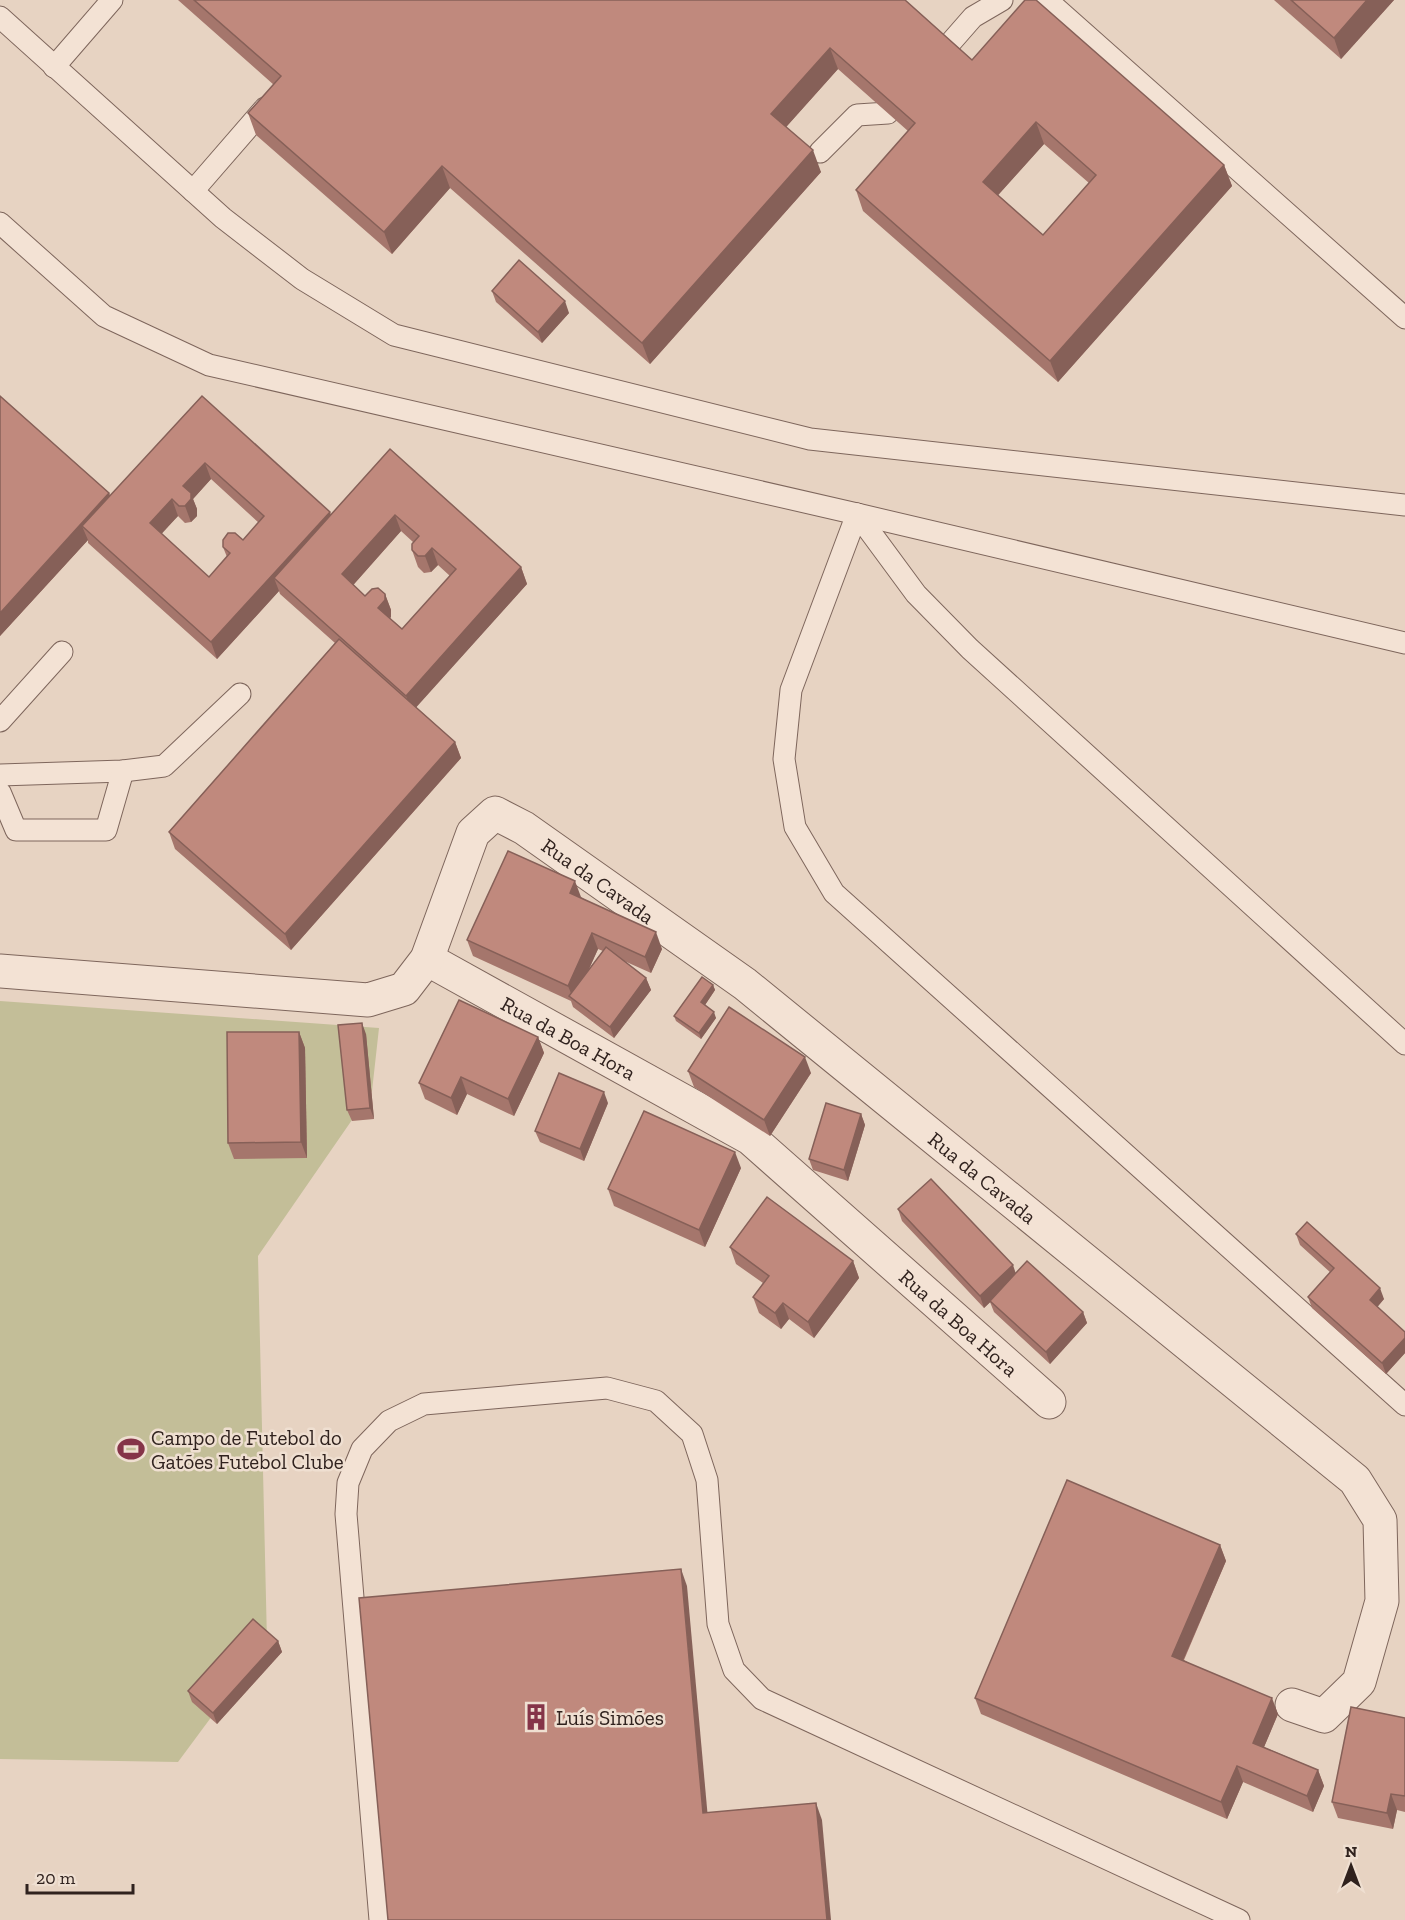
<svg xmlns="http://www.w3.org/2000/svg" width="1405" height="1920" viewBox="0 0 1405 1920" font-family="'Zilla Slab',serif">
  <style>
    .green { fill: #c3be98 }
    .lines { fill: none; stroke-linecap: round; stroke-linejoin: round }
    .lane-casing { stroke: #7e665c; stroke-width: 23 }
    .street-casing { stroke: #7e665c; stroke-width: 35 }
    .lane { stroke: #f3e2d4; stroke-width: 21 }
    .street { stroke: #f3e2d4; stroke-width: 33 }
    .wall { fill: #a5766c; fill-rule: evenodd }
    .shaded-wall { fill: #866058 }
    .building { fill: #c0897d; stroke: #866058; stroke-width: 1.5; fill-rule: evenodd }
    .labels { text-anchor: middle; dominant-baseline: central; stroke-width: 5; stroke-linejoin: round; paint-order: stroke }
    .street-label { font-size: 21px; fill: #30221e; stroke: #efdfd1 }
    .poi-label { font-size: 21px; fill: #30221e; stroke: #efdfd1; text-anchor: start }
  </style>
  <rect width="100%" height="100%" fill="#e7d3c2"/>
  <polygon class="green" points="0,1001 379,1028 372,1091 258,1256 267,1642 178,1762 0,1759"/>
  <g class="lines">
    <defs>
      <g id="lane">
        <polyline points="1039,0 1048,1 1405,318"/>
        <polyline points="0,17 223,218 302,279 394,335 810,439 1405,505"/>
        <polyline points="945,49 973,17 1002,0"/>
        <polyline points="54,67 112,0"/>
        <polyline points="820,152 857,115 888,113"/>
        <polyline points="193,191 265,108"/>
        <polyline points="0,223 104,316 209,365 857,514 1405,643"/>
        <polyline points="857,514 791,690 784,759 795,827 834,893 1405,1405"/>
        <polyline points="857,514 916,594 970,649 1405,1044"/>
        <polyline points="0,721 62,652"/>
        <polyline points="0,775 123,771 164,766 240,694"/>
        <polyline points="0,792 16,830 106,830 123,771"/>
        <polyline points="380,1920 346,1514 348,1483 362,1449 389,1421 424,1404 607,1388 656,1401 692,1434 707,1480 718,1624 734,1670 762,1699 1239,1920"/>
      </g>
      <g id="street">
        <path id="s1" d="M427,959L750,1138L1049,1402"/>
        <path id="s2" d="M0,971L368,1000L404,989L427,959L473,833L495,813L524,828L745,984L1355,1480L1380,1520L1382,1601L1359,1682L1324,1716L1292,1705"/>
      </g>
    </defs>
    <use href="#lane" class="lane-casing"/>
    <use href="#street" class="street-casing"/>
    <use href="#lane" class="lane"/>
    <use href="#street" class="street"/>
  </g>
  <g class="wall">
    <path d="M178,0H905L972,60L1224,165L1232,186L1058,382L863,211L856,190L908,131L838,69L786,127L821,172L650,364L450,188L392,254L256,135L248,113L274,85ZM1044,144L1089,183L1043,235L998,195Z"/>
    <polygon points="1274,0 1394,0 1341,59"/>
    <polygon points="492,291 569,313 542,343 496,302"/>
    <path d="M0,396L109,493L110,496L202,396L331,515L390,449L521,567L527,584L416,707L455,742L461,758L291,950L175,849L169,832L335,643L280,594L279,591L217,659L88,543V540L0,636ZM211,479L259,523L243,540L223,547L227,557L209,577L161,533L178,516L185,523L191,522L197,516V509L193,499ZM401,531L413,542L412,550L418,567L424,573L431,572L438,565L450,576L402,629L390,618L391,617V610L385,594L365,596L353,585Z"/>
    <path d="M581,897L662,949L651,973L622,960L646,978L651,990L614,1038L573,1007L571,1001L473,956L467,940ZM598,949L603,951L589,969Z"/>
    <polygon points="713,985 715,990 705,1005 716,1018 701,1039 676,1021 674,1016"/>
    <polygon points="299,1032 305,1048 307,1158 234,1159 228,1143"/>
    <polygon points="366,1034 374,1119 352,1121 347,1110"/>
    <polygon points="538,1037 544,1053 514,1116 467,1094 457,1115 425,1099 419,1083"/>
    <polygon points="688,1071 811,1073 770,1136 694,1087"/>
    <polygon points="608,1103 584,1161 540,1142 535,1131"/>
    <polygon points="861,1114 865,1125 848,1181 813,1170 809,1159"/>
    <polygon points="741,1168 705,1247 614,1206 608,1189"/>
    <polygon points="898,1209 1016,1273 1083,1312 1087,1323 1050,1364 994,1312 990,1302 984,1308 902,1221"/>
    <polygon points="1296,1234 1384,1299 1377,1307 1405,1332 1405,1353 1386,1374 1312,1308 1308,1297 1331,1273 1300,1245"/>
    <polygon points="730,1247 853,1261 859,1278 814,1338 789,1319 781,1329 759,1313 753,1297 763,1283 736,1264"/>
    <polygon points="1220,1545 1226,1561 1184,1660 1278,1714 1264,1747 1318,1770 1324,1786 1313,1812 1243,1782 1227,1819 981,1714 975,1698"/>
    <polygon points="278,1641 282,1652 217,1724 192,1702 188,1691"/>
    <polygon points="1405,1718 1405,1812 1397,1810 1393,1829 1338,1818 1332,1802"/>
  </g>
  <g class="shaded-wall">
    <polygon points="1367,0 1394,0 1341,59 1334,38"/>
    <polygon points="830,48 838,69 779,135 771,114"/>
    <polygon points="1036,122 1044,144 991,203 983,182"/>
    <polygon points="813,150 821,172 650,364 642,343"/>
    <polygon points="1224,165 1232,186 1058,382 1050,361"/>
    <polygon points="442,166 450,188 392,254 384,232"/>
    <polygon points="565,301 569,313 542,343 538,332"/>
    <polygon points="205,463 211,479 193,499 197,509 197,516 191,522 185,506 183,486"/>
    <polygon points="109,493 115,510 82,526 88,540 0,636 0,613"/>
    <polygon points="172,499 178,516 156,540 150,523"/>
    <polygon points="330,512 336,528 274,578 279,591 217,659 211,642"/>
    <polygon points="395,515 401,531 348,591 342,574"/>
    <polygon points="432,548 438,565 431,572 425,556"/>
    <polygon points="521,567 527,584 412,712 406,696"/>
    <polygon points="385,594 391,610 391,617 384,624 378,608"/>
    <polygon points="455,742 461,758 291,950 285,934"/>
    <polygon points="575,881 581,897 576,909 570,893"/>
    <polygon points="656,932 662,949 651,973 645,957"/>
    <polygon points="592,933 598,949 575,1000 573,998 568,986"/>
    <polygon points="646,978 651,990 614,1038 610,1027"/>
    <polygon points="713,985 715,990 703,1008 701,1002"/>
    <polygon points="714,1012 716,1018 701,1039 699,1033"/>
    <polygon points="362,1023 366,1034 374,1119 370,1108"/>
    <polygon points="299,1032 305,1048 307,1158 301,1142"/>
    <polygon points="538,1037 544,1053 514,1116 508,1099"/>
    <polygon points="805,1057 811,1073 770,1136 764,1120"/>
    <polygon points="461,1077 467,1094 457,1115 451,1098"/>
    <polygon points="604,1092 608,1103 584,1161 580,1149"/>
    <polygon points="861,1114 865,1125 848,1181 844,1170"/>
    <polygon points="735,1152 741,1168 705,1247 699,1230"/>
    <polygon points="853,1261 859,1278 814,1338 808,1322"/>
    <polygon points="1013,1265 1017,1277 984,1308 980,1296"/>
    <polygon points="1380,1288 1384,1299 1374,1311 1370,1300"/>
    <polygon points="783,1303 789,1319 781,1329 775,1313"/>
    <polygon points="1083,1312 1087,1323 1050,1364 1046,1352"/>
    <polygon points="1405,1338 1405,1353 1386,1374 1382,1363"/>
    <polygon points="1220,1545 1226,1561 1178,1672 1172,1656"/>
    <polygon points="681,1569 687,1586 709,1830 703,1813"/>
    <polygon points="278,1641 282,1652 217,1724 213,1713"/>
    <polygon points="1272,1698 1278,1714 1259,1759 1253,1743"/>
    <polygon points="1237,1766 1243,1782 1227,1819 1221,1802"/>
    <polygon points="1318,1770 1324,1786 1313,1812 1307,1796"/>
    <polygon points="1391,1794 1397,1810 1393,1829 1387,1813"/>
    <polygon points="816,1803 822,1820 831,1920 827,1920"/>
  </g>
  <g class="building">
    <path d="M194,0H905L972,60L1025,0H1036L1224,165L1050,361L856,190L915,123L830,48L771,114L813,150L642,343L442,166L384,232L248,113L281,76ZM1036,122L1096,175L1043,235L983,182Z"/>
    <polygon points="1291,0 1367,0 1334,38"/>
    <polygon points="519,260 565,301 538,332 492,291"/>
    <polygon points="0,396 109,493 0,613"/>
    <path d="M202,396L330,512L211,642L82,526ZM205,463L264,516L243,540L235,533H228L223,540V547L230,553L209,577L150,523L172,499L179,506H185L191,499V493L183,486Z"/>
    <path d="M390,449L521,567L406,696L274,578ZM395,515L419,536L412,544V550L418,556H425L432,548L456,569L402,629L378,608L385,600V594L378,588L372,589L365,596L342,574Z"/>
    <polygon points="339,639 455,742 285,934 169,832"/>
    <polygon points="508,851 575,881 570,893 656,932 645,957 592,933 568,986 467,940"/>
    <polygon points="606,947 646,978 610,1027 569,996"/>
    <polygon points="702,977 713,985 701,1002 714,1012 699,1033 674,1016"/>
    <polygon points="459,1000 538,1037 508,1099 461,1077 451,1098 419,1083"/>
    <polygon points="729,1007 805,1057 764,1120 688,1071"/>
    <polygon points="362,1023 370,1108 347,1110 338,1025"/>
    <polygon points="227,1032 299,1032 301,1142 228,1143"/>
    <polygon points="559,1073 604,1092 580,1149 535,1131"/>
    <polygon points="826,1103 861,1114 844,1170 809,1159"/>
    <polygon points="644,1111 735,1152 699,1230 608,1189"/>
    <polygon points="931,1179 1013,1265 980,1296 898,1209"/>
    <polygon points="767,1197 853,1261 808,1322 783,1303 775,1313 753,1297 769,1276 730,1247"/>
    <polygon points="1307,1222 1380,1288 1370,1300 1405,1332 1405,1338 1382,1363 1308,1297 1334,1268 1296,1234"/>
    <polygon points="1027,1261 1083,1312 1046,1352 990,1301"/>
    <polygon points="1067,1480 1220,1545 1172,1656 1272,1698 1253,1743 1318,1770 1307,1796 1237,1766 1221,1802 975,1698"/>
    <polygon points="681,1569 703,1813 816,1803 827,1920 388,1920 359,1598"/>
    <polygon points="253,1619 278,1641 213,1713 188,1691"/>
    <polygon points="1351,1707 1405,1718 1405,1796 1391,1794 1387,1813 1332,1802"/>
  </g>
  <defs>
    <symbol id="stadium-bare" viewBox="-9 -9 18 18"><path d="M0-5a6.5 5 0 1 0 0 10a6.5 5 0 1 0 0-10ZM-3.5-1.8h7v3.6h-7Z" fill="#853448" stroke="#efdfd1" stroke-width="2.5" paint-order="stroke"/></symbol>
    <symbol id="building-bare" viewBox="-9 -9 18 18"><path d="M-4-6H4V6H1V3H-1V6H-4ZM-2.5-4.3h1.7v1.8h-1.7ZM.8-4.3h1.7v1.8H.8ZM-2.5-1h1.7V.8h-1.7ZM.8-1h1.7V.8H.8Z" fill="#853448" stroke="#efdfd1" stroke-width="2.5" paint-order="stroke"/></symbol>
  </defs>
  <g fill-rule="evenodd">
    <use href="#stadium-bare" x="112" y="1430" width="38" height="38"/>
    <use href="#building-bare" x="517" y="1698" width="38" height="38"/>
  </g>
  <g class="labels">
    <g class="street-label">
      <text stroke="none"><textPath href="#s2" startOffset="732">Rua da Cavada</textPath></text>
      <text stroke="none"><textPath href="#s1" startOffset="162">Rua da Boa Hora</textPath></text>
      <text stroke="none"><textPath href="#s2" startOffset="1218">Rua da Cavada</textPath></text>
      <text stroke="none"><textPath href="#s1" startOffset="648">Rua da Boa Hora</textPath></text>
    </g>
    <g class="poi-label">
      <text x="151" y="1437">Campo de Futebol do<tspan x="151" dy="24">Gatões Futebol Clube</tspan></text>
      <text x="556" y="1717">Luís Simões</text>
    </g>
  </g>
  <g transform="translate(1351 1866)" stroke="#efdfd1" stroke-width="4.5" paint-order="stroke">
  <path d="M0-4.5L10 22L0 15L-10 22Z" fill="#30221e"/>
  <text y="-9" font-size="16" font-weight="bold" text-anchor="middle" fill="#30221e">N</text>
  </g>
  <path d="M27 1884v9h106v-9" fill="none" stroke="#30221e" stroke-width="3"/>
  <text x="36" y="1884" font-size="18" fill="#30221e" stroke="#efdfd1" stroke-width="4.5" paint-order="stroke">20 m</text>
</svg>
